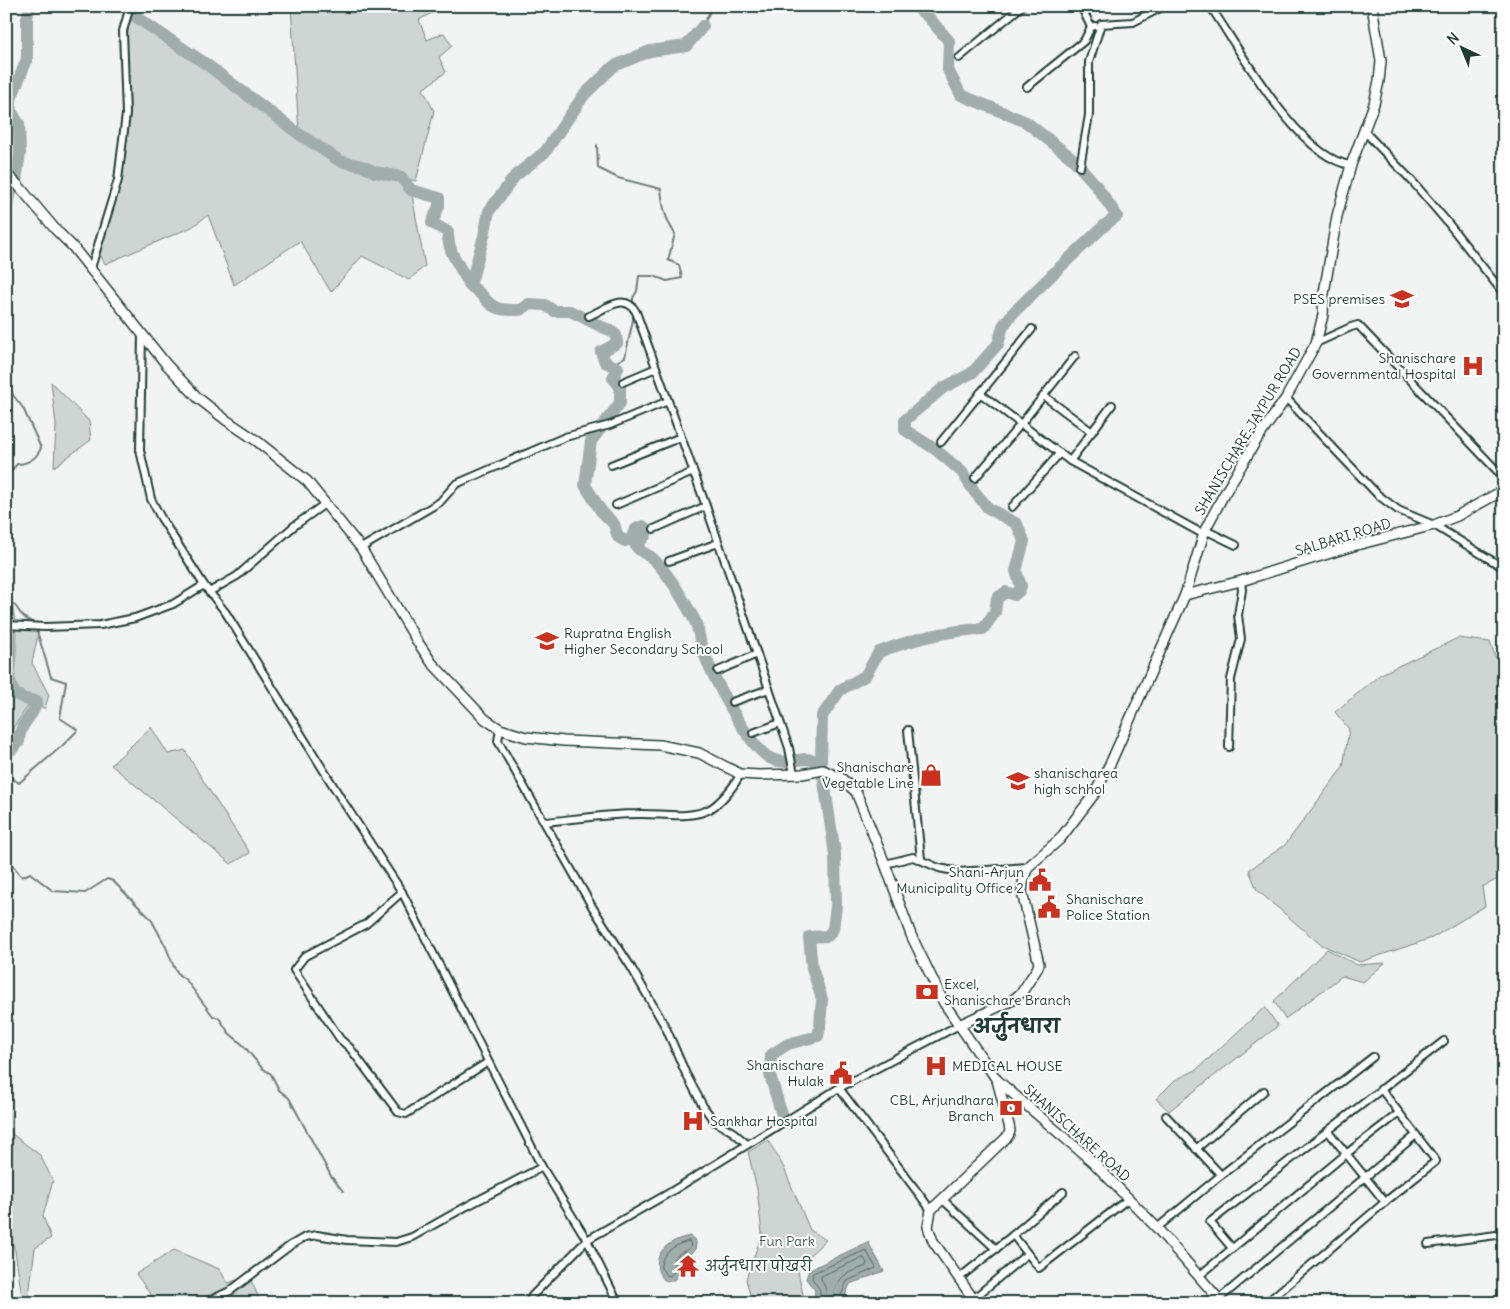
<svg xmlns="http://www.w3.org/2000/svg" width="1510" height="1309" viewBox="0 0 1510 1309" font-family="Delius,'Playpen Sans Deva',sans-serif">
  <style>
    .green { fill: #ced5d3; stroke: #768984 }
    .water { fill: #a1adaa; stroke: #6d807b }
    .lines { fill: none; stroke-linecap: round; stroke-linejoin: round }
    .shore { stroke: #536a63; stroke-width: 1 }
    .stream { stroke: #6d807b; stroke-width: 2 }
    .river { stroke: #a1adaa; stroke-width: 12 }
    .street-casing { stroke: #1f3d34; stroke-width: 10 }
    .secondary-casing { stroke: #1f3d34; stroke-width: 12 }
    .street { stroke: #fff; stroke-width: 6 }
    .secondary { stroke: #fff; stroke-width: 9 }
    .labels { text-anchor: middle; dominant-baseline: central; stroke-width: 4; stroke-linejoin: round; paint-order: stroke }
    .poi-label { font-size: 14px; fill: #1f3d34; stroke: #fff; text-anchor: start }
    .street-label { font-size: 14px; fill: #1f3d34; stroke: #fff }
    .park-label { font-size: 14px; fill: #425b54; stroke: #fff }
    .district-label { font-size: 19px; font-weight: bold; fill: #1f3d34; stroke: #fff }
  </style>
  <rect width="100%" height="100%" fill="#f2f3f3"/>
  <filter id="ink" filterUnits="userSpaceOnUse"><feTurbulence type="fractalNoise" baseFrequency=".02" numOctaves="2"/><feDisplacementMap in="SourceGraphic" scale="10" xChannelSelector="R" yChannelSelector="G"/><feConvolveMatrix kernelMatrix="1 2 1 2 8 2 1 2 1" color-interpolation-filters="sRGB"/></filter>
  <g filter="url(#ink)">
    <g class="green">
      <polygon points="291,6 444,6 419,20 427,40 444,33 452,46 439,57 446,72 423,89 434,111 416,181 402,178 411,190 425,266 409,280 362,256 331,292 300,241 234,285 208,215 192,227 105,264 98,250 123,138 124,64 130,13 206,64 299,134"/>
      <polygon points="51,382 89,421 91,440 54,467 56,425"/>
      <polygon points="6,623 39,630 32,663 49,695 45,708 28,706 13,728 12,738 8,743 6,743"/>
      <polygon points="1458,638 1490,642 1495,656 1504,670 1504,876 1482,887 1485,906 1432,938 1360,962 1320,944 1257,890 1249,870 1285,845 1343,767 1349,729 1335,712 1381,674"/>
      <polygon points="151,727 168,754 185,750 204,782 250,853 231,864 111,765"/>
      <polygon points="1327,949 1357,965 1385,963 1363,982 1342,976 1285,1019 1274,1001"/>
      <polygon points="1265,1007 1278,1026 1169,1111 1156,1099 1175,1080 1196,1070"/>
      <polygon points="6,1089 12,1134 40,1155 53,1181 43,1216 51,1238 35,1248 28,1303 23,1303 15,1251 6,1223"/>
      <polygon points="768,1140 783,1166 810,1230 826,1240 797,1267 805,1303 752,1303 746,1279 762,1234 757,1189 748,1152"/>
      <polygon points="174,1250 219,1269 228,1283 249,1276 261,1303 157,1303 136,1274"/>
    </g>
    <g class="water">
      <path d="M690,1236L696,1241C697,1254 688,1254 679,1260C678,1265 681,1270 678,1275C664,1299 634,1247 690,1236Z"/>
      <polygon points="868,1242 884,1271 850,1284 843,1301 839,1303 814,1303 815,1290 806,1279 809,1270"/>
    </g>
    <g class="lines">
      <g class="shore">
        <path d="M689,1241L691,1245L689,1249L680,1253L674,1258V1272L670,1276L666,1275L661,1268C660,1253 676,1244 689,1241Z"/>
        <polyline points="819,1303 820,1290 812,1278 813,1273 866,1250 876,1268 847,1281 838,1303"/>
        <path d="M825,1303L826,1289L821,1279V1276L861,1258H864L867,1263L866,1266C852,1272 843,1272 836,1287C834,1292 832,1297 831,1303"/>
      </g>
      <g class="stream">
        <polyline points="703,26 710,11 710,6"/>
        <path d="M597,145L598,168L618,178L661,189C663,208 665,218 675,234L668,260L679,265L682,278L667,281L654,276H639L637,291L633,298V305"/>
        <polyline points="611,365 625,357 633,320 633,312"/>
        <path d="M6,378L13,395L23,408L41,448C37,458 28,464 17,464L6,477"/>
        <path d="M6,600C20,606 15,609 24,617C28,621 31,620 34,624"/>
        <polyline points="6,774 19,783 63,745 78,730 60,718 66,682 51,677 36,628"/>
        <polyline points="6,857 22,877 30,873 53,891 85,893 107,879 113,881 151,919 166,947 174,967 179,975 186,980 213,1016 219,1018 229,1033 243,1045 262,1068 271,1074 279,1090 289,1098 331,1176 343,1191"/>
      </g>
      <g class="river">
        <path d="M124,6L130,13L206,64L299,134L340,161L362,166L375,172L401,177L411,190L439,198V206L432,223L448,232C447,253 462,268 470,286C480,291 481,295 488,302C497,311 509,310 520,310L529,304L545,305L554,311H570L602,327L610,330L616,335L617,343L601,352L605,362L618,368L613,378L620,386V403L591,441L585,485L601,511L614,524L618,537L625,541L632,539C633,531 635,528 643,526L646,529V535L636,546C640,552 645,553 651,557C668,572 683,599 694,619C699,628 699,639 702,648C711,673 749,750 772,759C783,764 794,760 806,759C811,759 816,761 821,762"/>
        <polyline points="6,216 8,199 16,181 20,153 19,124 11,111 11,99 27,59 27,18 30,6"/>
        <polyline points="470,286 484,236 489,211 515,176 545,152 584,95 614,66 650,51 686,46 703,26"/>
        <path d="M6,605L8,610L10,624L11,660L9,678L14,693L25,699L37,701C34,718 19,721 19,742L11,750H6"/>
        <path d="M781,1112L770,1075L771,1055L788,1044L818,1036L820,1027L822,999L812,968L809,937L828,936L833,929L836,906L835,854L821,762L822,716L840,690L865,676L879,652C913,639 946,630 983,629L995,612L997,598L1006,592L1014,595L1019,591L1021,586L1016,571L1024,541L1017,524L988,508L974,491L962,472L935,449L905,430V420L943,388L972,373L998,344L1003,326L1013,313L1057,270L1105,225L1117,216L1095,184L1073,159L1026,122L961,95L948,70L949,41L929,18L915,6"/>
      </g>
      <defs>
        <g id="street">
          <polyline points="1081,6 1091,27 1095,26"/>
          <path d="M1210,6C1239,48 1299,159 1351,165"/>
          <polyline points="959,58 1022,6"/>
          <polyline points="1027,87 1084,41 1091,27"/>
          <polyline points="1364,131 1413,182 1448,223 1504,294"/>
          <polyline points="1080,167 1089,115 1089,62 1101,24 1133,22 1164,6"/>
          <polyline points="91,268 118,180 126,114 123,31 130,6"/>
          <path d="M589,316C605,309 625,292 636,312L706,506L769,689L789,748L794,774"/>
          <polyline points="142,334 140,450 151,499 161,518 204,585 226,613 342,800 402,892 542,1167 587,1240 618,1303"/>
          <polyline points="1316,343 1351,327 1358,325 1504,478"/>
          <polyline points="623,382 656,368"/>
          <polyline points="980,393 1070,461 1203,534"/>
          <polyline points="1044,396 1092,432"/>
          <polyline points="1286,398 1378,495 1398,510 1434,525 1504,568"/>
          <polyline points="941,442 1032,329"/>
          <polyline points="1070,461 1112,405"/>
          <polyline points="611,465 681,437"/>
          <polyline points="975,478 1021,424 1075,356"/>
          <polyline points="616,505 693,472"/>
          <polyline points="1012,507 1060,453"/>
          <polyline points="654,529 706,506"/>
          <polyline points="1205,530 1236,545"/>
          <polyline points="361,548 440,502 456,484 565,437 610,425 668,401"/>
          <polyline points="669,561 718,543"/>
          <polyline points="209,592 237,576 294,526 326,503"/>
          <polyline points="6,625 45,627 100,625 135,618 173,604 204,585"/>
          <polyline points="718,671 757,654"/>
          <polyline points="732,702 769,689"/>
          <polyline points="500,729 498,741 593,908 631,967 666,1028 686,1074 703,1106 714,1121 733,1132 747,1144"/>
          <polyline points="908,730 921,859"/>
          <polyline points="753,733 780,723"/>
          <polyline points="1229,747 1231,679 1241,639 1238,615 1242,590 1241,581"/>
          <path d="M545,822C576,819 607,814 638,814C661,813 689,820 710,809C720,803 736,785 740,774"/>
          <polyline points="885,864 913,857 939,868 959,872 1028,867"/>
          <polyline points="402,892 366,924 305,956 294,970 340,1039 350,1048 398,1112 406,1114 488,1062"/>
          <polyline points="839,1088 931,1210"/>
          <polyline points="1166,1116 1221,1175"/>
          <polyline points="1328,1131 1385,1202"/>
          <polyline points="1196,1149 1264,1091"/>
          <polyline points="943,1200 996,1249"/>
          <polyline points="1157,1228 1221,1175 1373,1057"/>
          <polyline points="1013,1235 1039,1268 1128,1199"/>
          <polyline points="1428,1244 1504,1234"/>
          <polyline points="1232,1248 1210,1222 1444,1041"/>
          <polyline points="1199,1276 1346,1154 1399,1113"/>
          <polyline points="958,1279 1013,1235 1063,1192"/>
          <polyline points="973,1299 1027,1254"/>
          <polyline points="1350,1302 1351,1303"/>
          <polyline points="204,1303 230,1291 291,1245 305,1237 317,1235 347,1240 396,1242 412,1237 467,1206 542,1167"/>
          <polyline points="528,1303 532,1296 587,1240 669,1193 839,1088 959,1025"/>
          <polyline points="1210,1303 1219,1299 1416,1135"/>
          <polyline points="1266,1303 1385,1202 1436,1161 1381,1089"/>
        </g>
        <g id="secondary">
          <polyline points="6,174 18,185 55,229 73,247 166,364 198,398 226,420 257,441 307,481 361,548 417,641 432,663 485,719 500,729 526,737 564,741 660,745 699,753 740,774 759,775 802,774 823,770 841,778 856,792 885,864 911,935 944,1003 997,1080 1093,1162 1157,1228 1222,1303"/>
          <polyline points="1185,595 1241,581 1353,546 1434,525 1457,516 1504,490"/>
          <polyline points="959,1025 1013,1000 1022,992 1037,969 1039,964 1022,892 1024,877 1028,867 1060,839 1095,793 1111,762 1185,595 1205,530 1222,498 1256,441 1286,398 1316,343 1323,315 1324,293 1337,216 1351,165 1374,104 1379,81 1381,61 1372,6"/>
          <polyline points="976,1303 933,1241 928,1227 931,1210 1008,1136 1010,1131 1009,1125 997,1080"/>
        </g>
      </defs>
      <use href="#street" class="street-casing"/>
      <use href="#secondary" class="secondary-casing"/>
      <use href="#street" class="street"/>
      <use href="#secondary" class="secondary"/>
    </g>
  </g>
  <defs>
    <symbol id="school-bare" viewBox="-9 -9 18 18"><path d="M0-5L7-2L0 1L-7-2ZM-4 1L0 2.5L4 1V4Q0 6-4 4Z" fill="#c8321e" stroke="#fff" stroke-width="2.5" paint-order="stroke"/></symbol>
    <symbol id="hospital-bare" viewBox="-9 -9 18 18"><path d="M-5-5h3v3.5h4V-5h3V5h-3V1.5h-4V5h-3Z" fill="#c8321e" stroke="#fff" stroke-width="2.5" paint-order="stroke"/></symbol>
    <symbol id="shop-bare" viewBox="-9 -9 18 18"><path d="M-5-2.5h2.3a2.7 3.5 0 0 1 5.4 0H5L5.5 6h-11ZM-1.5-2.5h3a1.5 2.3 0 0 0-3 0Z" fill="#c8321e" stroke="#fff" stroke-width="2.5" paint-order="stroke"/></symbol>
    <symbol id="civic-bare" viewBox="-9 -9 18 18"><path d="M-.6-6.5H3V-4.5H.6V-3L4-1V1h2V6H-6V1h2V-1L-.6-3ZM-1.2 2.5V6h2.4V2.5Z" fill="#c8321e" stroke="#fff" stroke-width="2.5" paint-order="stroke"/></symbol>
    <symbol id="bank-bare" viewBox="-9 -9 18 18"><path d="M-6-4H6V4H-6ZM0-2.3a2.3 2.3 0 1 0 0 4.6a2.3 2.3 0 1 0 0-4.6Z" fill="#c8321e" stroke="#fff" stroke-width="2.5" paint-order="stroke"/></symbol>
    <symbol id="temple-bare" viewBox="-9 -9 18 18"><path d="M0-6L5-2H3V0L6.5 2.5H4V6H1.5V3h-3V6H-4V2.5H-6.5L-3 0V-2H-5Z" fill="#c8321e" stroke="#fff" stroke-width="2.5" paint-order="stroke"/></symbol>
  </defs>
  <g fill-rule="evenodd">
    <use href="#school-bare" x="1386" y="283" width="32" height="32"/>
    <use href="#hospital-bare" x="1457" y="350" width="32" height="32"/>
    <use href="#school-bare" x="531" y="625" width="32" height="32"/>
    <use href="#shop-bare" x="915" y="759" width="32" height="32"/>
    <use href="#school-bare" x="1002" y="765" width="32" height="32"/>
    <use href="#civic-bare" x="1024" y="864" width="32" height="32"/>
    <use href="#civic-bare" x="1033" y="891" width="32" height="32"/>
    <use href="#bank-bare" x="911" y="976" width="32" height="32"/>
    <use href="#hospital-bare" x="920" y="1050" width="32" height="32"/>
    <use href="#civic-bare" x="825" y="1057" width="32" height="32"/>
    <use href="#bank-bare" x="995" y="1092" width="32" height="32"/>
    <use href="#hospital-bare" x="677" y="1105" width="32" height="32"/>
    <use href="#temple-bare" x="672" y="1250" width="32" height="32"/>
  </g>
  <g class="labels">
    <g class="poi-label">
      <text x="1385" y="299" text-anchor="end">PSES premises</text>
      <text x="1456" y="358" text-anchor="end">Shanischare<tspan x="1456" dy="16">Governmental Hospital</tspan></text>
      <text x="564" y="633">Rupratna English<tspan x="564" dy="16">Higher Secondary School</tspan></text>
      <text x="914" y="767" text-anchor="end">Shanischare<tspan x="914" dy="16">Vegetable Line</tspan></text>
      <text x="1034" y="773">shanischarea<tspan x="1034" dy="16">high schhol</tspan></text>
      <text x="1024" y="872" text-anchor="end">Shani-Arjun<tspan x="1024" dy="16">Municipality Office 2</tspan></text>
      <text x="1066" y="899">Shanischare<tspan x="1066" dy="16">Police Station</tspan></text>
      <text x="944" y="984">Excel,<tspan x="944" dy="16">Shanischare Branch</tspan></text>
      <text x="824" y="1065" text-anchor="end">Shanischare<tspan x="824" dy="16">Hulak</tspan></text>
      <text x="952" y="1066">MEDICAL HOUSE</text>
      <text x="994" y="1100" text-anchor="end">CBL, Arjundhara<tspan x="994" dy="16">Branch</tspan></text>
      <text x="710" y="1121">Sankhar Hospital</text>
      <text x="704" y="1266">अर्जुनधारा पोखरी</text>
    </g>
    <g class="street-label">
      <text transform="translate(1248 431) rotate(-59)">SHANISCHARE-JAYPUR ROAD</text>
      <text transform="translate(1343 537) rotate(-17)">SALBARI ROAD</text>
      <text transform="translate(1077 1133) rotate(42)">SHANISCHARE ROAD</text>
    </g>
    <g class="park-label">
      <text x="787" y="1241">Fun Park</text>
    </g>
    <g class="district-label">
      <text x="1016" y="1026">अर्जुनधारा</text>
    </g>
  </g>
  <rect width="1510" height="1309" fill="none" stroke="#fff" stroke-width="25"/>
  <rect x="12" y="12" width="1485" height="1284" fill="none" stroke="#1f3d34" stroke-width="2" filter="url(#ink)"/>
  <g transform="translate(1462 48) rotate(316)" stroke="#ffffff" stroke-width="4" paint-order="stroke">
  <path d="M0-4L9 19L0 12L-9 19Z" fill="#1f3d34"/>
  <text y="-8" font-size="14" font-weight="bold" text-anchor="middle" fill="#1f3d34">N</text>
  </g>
</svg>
